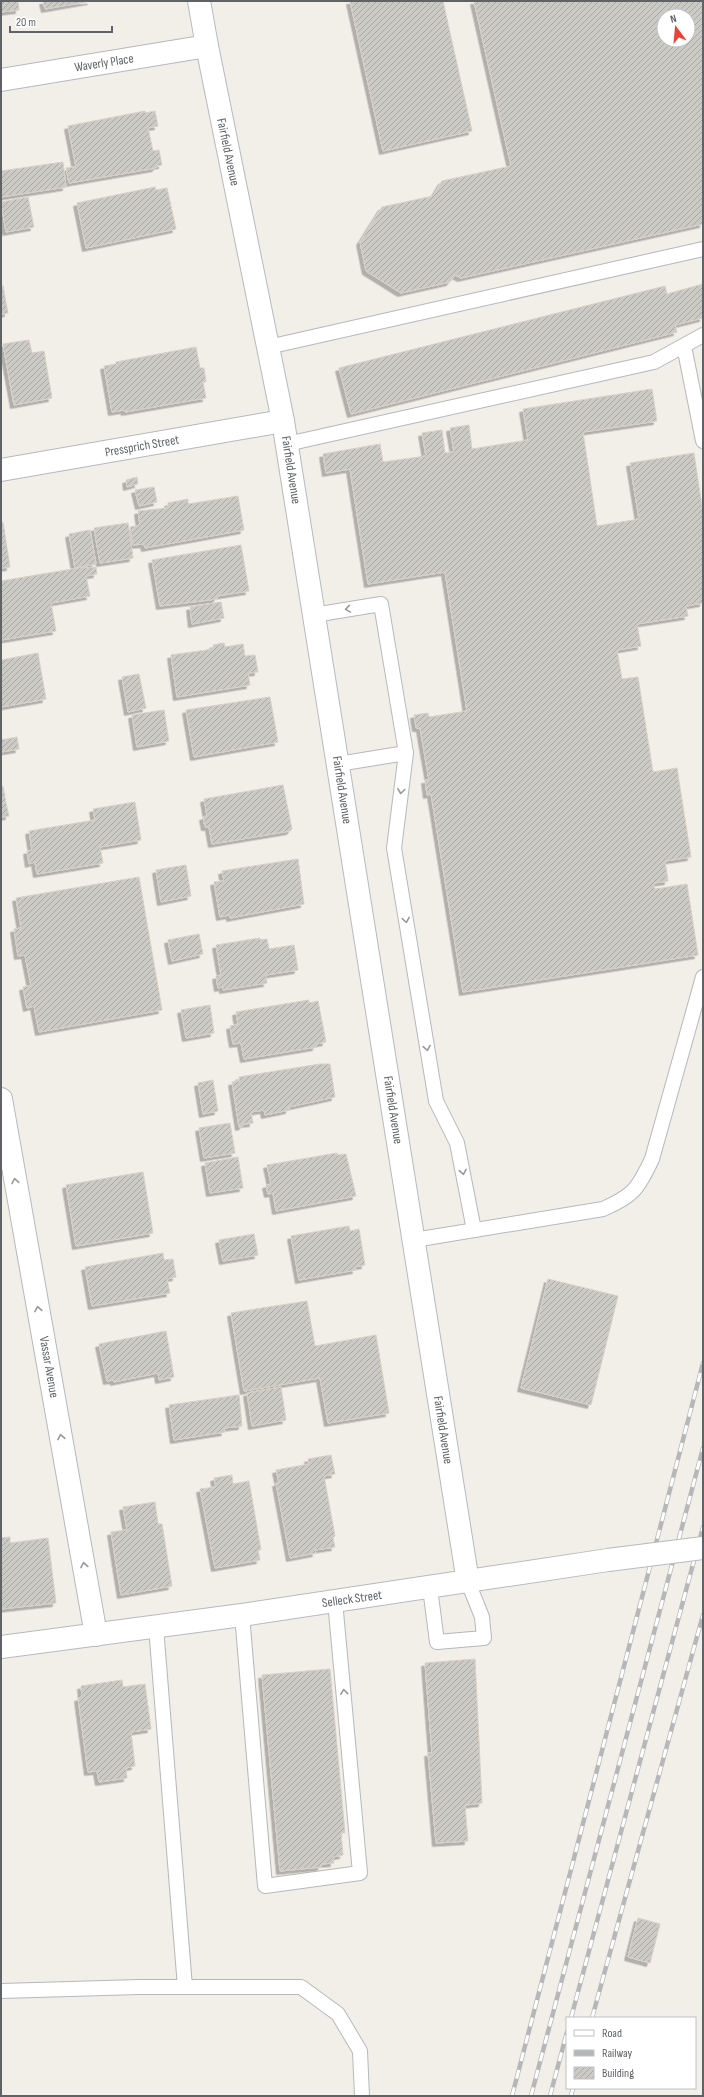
<svg xmlns="http://www.w3.org/2000/svg" width="704" height="2097" viewBox="0 0 704 2097" font-family="'Sofia Sans Condensed',sans-serif">
  <style>
    .building { fill: url(#building-hatch); stroke: #d6d1c6; fill-rule: evenodd; filter: url(#shadow) }
    .lines { fill: none; stroke-linecap: round; stroke-linejoin: round }
    .service-casing { stroke: #b5b8bc; stroke-width: 16 }
    .minor-casing { stroke: #b5b8bc; stroke-width: 24 }
    .secondary-casing { stroke: #b6babf; stroke-width: 24 }
    .service { stroke: #fff; stroke-width: 14 }
    .minor { stroke: #fff; stroke-width: 22 }
    .secondary { stroke: #fff; stroke-width: 22 }
    .rail-casing { stroke: #b6b7b8; stroke-width: 4.5 }
    .rail { stroke: #fff; stroke-width: 3; stroke-dasharray: 9; stroke-linecap: butt }
    .secondary-bridge-casing { stroke: #b6babf; stroke-width: 24; stroke-linecap: butt }
    .secondary-bridge { stroke: #fff; stroke-width: 22 }
    .oneway { stroke: #979a9d }
    .labels { text-anchor: middle; dominant-baseline: central; stroke-width: 3; stroke-linejoin: round; paint-order: stroke }
    .street-label { font-size: 13px; fill: #5f6368; stroke: #fff }
  </style>
  <defs>
    <pattern id="building-hatch" width="6" height="6" patternUnits="userSpaceOnUse"><rect width="6" height="6" fill="#cccac5"/><path d="M-1 1l2-2M0 6l6-6M5 7l2-2" fill="none" stroke="#a9a8a4"/></pattern>
    <filter id="shadow"><feDropShadow dx="-3.5" dy="3.5" stdDeviation="0" flood-color="#0004"/></filter>
  </defs>
  <rect width="100%" height="100%" fill="#f1efe8"/>
  <g class="building">
    <polygon points="1,1 18,1 19,10 1,12"/>
    <polygon points="43,1 91,1 45,9"/>
    <polygon points="350,1 443,1 472,131 383,151"/>
    <path d="M474,1H703V224L461,278L455,275L450,282L401,293L366,271L360,242L382,207L433,196L442,181L511,166ZM664,16H688V40H664Z"/>
    <polygon points="145,111 145,113 155,111 158,126 148,128 153,151 159,150 162,165 156,166 156,168 69,183 66,168 76,167 68,126"/>
    <polygon points="63,162 66,187 1,197 1,171"/>
    <polygon points="155,187 156,190 167,188 176,229 86,248 77,203"/>
    <polygon points="28,197 34,227 6,232 1,202"/>
    <polygon points="703,284 703,318 675,325 677,332 351,414 339,368 665,286 667,294"/>
    <polygon points="1,286 3,286 8,313 1,314"/>
    <polygon points="29,340 32,353 44,351 52,398 14,405 3,344"/>
    <polygon points="196,347 200,368 204,368 206,382 203,382 206,398 125,412 124,410 112,412 104,366 116,364 116,362"/>
    <polygon points="652,389 657,421 583,432 597,526 639,519 630,463 694,453 703,513 703,603 686,606 688,616 637,624 641,646 617,650 622,679 638,677 653,772 677,768 691,857 665,861 668,881 654,883 655,889 687,884 698,955 463,992 431,794 427,795 425,780 429,780 420,728 416,728 414,715 428,713 429,717 467,711 445,572 368,584 350,469 326,473 323,454 380,444 383,462 426,456 422,433 442,430 445,453 454,452 450,428 469,425 472,449 528,440 523,409"/>
    <polygon points="137,477 138,484 127,487 126,480"/>
    <polygon points="154,487 157,502 139,506 135,490"/>
    <polygon points="238,496 244,530 145,548 144,544 133,545 130,527 140,525 138,511 168,508 168,503 188,499 188,504"/>
    <polygon points="3,522 10,567 1,568 1,523"/>
    <polygon points="128,523 133,558 100,563 94,528"/>
    <polygon points="90,530 96,564 75,568 69,534"/>
    <polygon points="241,545 249,591 217,596 217,599 160,606 152,560"/>
    <polygon points="84,567 85,568 96,567 97,574 86,576 90,596 51,603 56,631 1,640 1,581"/>
    <polygon points="221,602 224,618 192,624 190,607"/>
    <polygon points="224,643 225,647 243,644 245,656 255,655 258,672 248,673 250,685 177,697 171,655 214,649 213,645"/>
    <polygon points="38,653 46,699 1,707 1,660"/>
    <polygon points="139,674 146,708 128,712 122,677"/>
    <polygon points="270,697 278,742 194,757 186,710"/>
    <polygon points="164,710 169,741 137,747 132,715"/>
    <polygon points="17,737 19,749 1,752 1,740"/>
    <polygon points="283,785 292,829 290,831 212,844 209,827 205,827 203,817 207,816 204,799"/>
    <polygon points="3,786 6,803 1,803 1,787"/>
    <polygon points="135,802 141,840 100,847 103,863 37,874 35,862 29,864 27,851 32,850 29,831 95,820 93,809"/>
    <polygon points="6,803 9,816 1,817 1,804"/>
    <polygon points="298,859 304,904 230,918 230,915 220,917 214,882 224,881 222,871"/>
    <polygon points="186,865 191,896 161,902 156,870"/>
    <polygon points="139,877 162,1010 39,1032 34,1006 27,1008 23,987 31,986 25,955 18,956 14,929 21,928 16,898"/>
    <polygon points="199,934 203,954 172,961 168,940"/>
    <polygon points="260,938 260,940 267,939 269,949 294,945 298,970 266,975 267,983 223,990 223,987 218,988 216,976 221,975 216,945"/>
    <polygon points="309,1000 309,1003 318,1001 326,1042 316,1044 316,1047 244,1059 241,1043 233,1044 230,1026 238,1024 236,1012"/>
    <polygon points="210,1005 214,1033 186,1038 181,1010"/>
    <polygon points="320,1064 330,1064 335,1097 289,1107 289,1110 265,1115 264,1110 251,1112 253,1123 243,1124 243,1126 239,1127 232,1082 240,1081 239,1077"/>
    <polygon points="213,1080 218,1111 203,1114 198,1083"/>
    <polygon points="230,1123 235,1153 204,1158 199,1128"/>
    <polygon points="337,1153 337,1155 346,1154 356,1196 276,1211 273,1193 268,1194 266,1185 271,1184 267,1165"/>
    <polygon points="238,1157 243,1188 210,1193 205,1163"/>
    <polygon points="143,1172 153,1233 76,1246 66,1185"/>
    <polygon points="349,1226 350,1231 359,1229 365,1265 355,1267 356,1270 299,1280 291,1236"/>
    <polygon points="254,1234 258,1255 223,1261 219,1240"/>
    <polygon points="163,1253 164,1260 173,1259 176,1277 167,1279 170,1293 92,1306 85,1267"/>
    <polygon points="548,1279 618,1296 591,1405 521,1388"/>
    <polygon points="307,1301 315,1346 376,1335 389,1413 328,1423 320,1378 244,1391 231,1313"/>
    <polygon points="166,1331 174,1377 159,1380 158,1373 114,1382 114,1380 107,1381 99,1344"/>
    <polygon points="281,1387 286,1420 252,1426 247,1393"/>
    <polygon points="239,1395 242,1426 224,1428 225,1432 174,1440 169,1405"/>
    <polygon points="331,1455 335,1474 324,1476 335,1536 333,1538 335,1547 315,1550 316,1553 290,1558 276,1483 279,1483 276,1470 309,1464 308,1459"/>
    <polygon points="232,1475 233,1484 249,1481 261,1550 258,1550 260,1560 215,1568 200,1489 216,1487 214,1478"/>
    <polygon points="155,1502 158,1524 162,1524 172,1586 121,1595 111,1532 127,1530 123,1507"/>
    <polygon points="10,1537 10,1543 48,1538 56,1603 1,1609 1,1538"/>
    <polygon points="475,1659 482,1803 465,1805 468,1841 436,1843 428,1753 432,1753 425,1663"/>
    <polygon points="330,1669 345,1833 341,1833 343,1855 333,1857 334,1863 321,1864 321,1867 280,1871 262,1675"/>
    <polygon points="122,1680 123,1687 145,1684 151,1729 131,1732 135,1766 126,1768 127,1778 99,1782 97,1771 88,1772 78,1698 82,1697 81,1686"/>
    <polygon points="638,1918 660,1924 650,1963 628,1957"/>
  </g>
  <g class="lines">
    <defs>
      <g id="service">
        <polyline points="684,346 703,441"/>
        <polyline points="268,347 703,249"/>
        <polyline points="287,444 654,362 703,335"/>
        <polyline points="314,615 381,604 406,753 394,848 436,1101 457,1143 474,1230"/>
        <polyline points="338,764 406,753"/>
        <path d="M414,1240L603,1209C633,1196 638,1189 652,1159L703,977"/>
        <polyline points="430,1588 437,1642 484,1638 482,1617 468,1582"/>
        <polyline points="242,1615 265,1886 360,1873 335,1601"/>
        <polyline points="156,1627 185,1987"/>
        <polyline points="1,1991 139,1987 301,1987 338,2014 360,2051 362,2096"/>
      </g>
      <g id="minor">
        <polyline points="1,80 207,46"/>
        <polyline points="1,470 283,421"/>
        <polyline points="1,1099 96,1635"/>
      </g>
      <g id="secondary">
        <polyline points="199,1 207,46 283,421 468,1582"/>
        <polyline points="1,1647 242,1615 608,1560"/>
      </g>
    </defs>
    <use href="#service" class="service-casing"/>
    <use href="#minor" class="minor-casing"/>
    <use href="#secondary" class="secondary-casing"/>
    <use href="#service" class="service"/>
    <use href="#minor" class="minor"/>
    <use href="#secondary" class="secondary"/>
    <defs>
      <g id="rail">
        <polyline points="571,2018 703,1527"/>
        <polyline points="592,2018 703,1615"/>
        <polyline points="512,2096 703,1363"/>
        <polyline points="531,2096 703,1448"/>
        <polyline points="550,2096 567,2032"/>
        <polyline points="571,2096 573,2088"/>
      </g>
    </defs>
    <use href="#rail" class="rail-casing"/>
    <use href="#rail" class="rail"/>
    <defs>
      <polyline id="secondary-bridge" points="608,1560 703,1548"/>
    </defs>
    <use href="#secondary-bridge" class="secondary-bridge-casing"/>
    <use href="#secondary-bridge" class="secondary-bridge"/>
  </g>
  <defs><path id="oneway-chevron" d="M-2-3.5L2.5 0L-2 3.5" fill="none" stroke-width="1.6" stroke-linecap="round" stroke-linejoin="round"/></defs>
  <g class="oneway">
    <use href="#oneway-chevron" transform="translate(348 609) rotate(171)"/>
    <use href="#oneway-chevron" transform="translate(401 791) rotate(97)"/>
    <use href="#oneway-chevron" transform="translate(406 920) rotate(81)"/>
    <use href="#oneway-chevron" transform="translate(427 1048) rotate(81)"/>
    <use href="#oneway-chevron" transform="translate(463 1172) rotate(79)"/>
    <use href="#oneway-chevron" transform="translate(15 1181) rotate(-100)"/>
    <use href="#oneway-chevron" transform="translate(38 1309) rotate(-100)"/>
    <use href="#oneway-chevron" transform="translate(61 1437) rotate(-100)"/>
    <use href="#oneway-chevron" transform="translate(84 1565) rotate(-100)"/>
    <use href="#oneway-chevron" transform="translate(344 1692) rotate(-96)"/>
  </g>
  <g class="labels">
    <g class="street-label">
      <text transform="translate(104 63) rotate(-9)">Waverly Place</text>
      <text transform="translate(228 152) rotate(78)">Fairfield Avenue</text>
      <text transform="translate(142 446) rotate(-10)">Pressprich Street</text>
      <text transform="translate(291 470) rotate(81)">Fairfield Avenue</text>
      <text transform="translate(342 790) rotate(81)">Fairfield Avenue</text>
      <text transform="translate(393 1110) rotate(81)">Fairfield Avenue</text>
      <text transform="translate(49 1367) rotate(80)">Vassar Avenue</text>
      <text transform="translate(443 1430) rotate(81)">Fairfield Avenue</text>
      <text transform="translate(352 1599) rotate(-8)">Selleck Street</text>
    </g>
  </g>
  <rect width="704" height="2097" fill="none" stroke="#5f6368" stroke-width="4"/>
  <rect x="566" y="2017" width="130" height="72" fill="#ffffff" stroke="#bfc1c3"/>
  <rect x="574" y="2030" width="20" height="6" fill="#ffffff" stroke="#bfc1c3"/>
  <text x="602" y="2037" font-size="12" fill="#5f6368">Road</text>
  <rect x="574" y="2050" width="20" height="6" fill="#b6b7b8" stroke="#bfc1c3"/>
  <text x="602" y="2057" font-size="12" fill="#5f6368">Railway</text>
  <rect x="574" y="2067" width="20" height="12" fill="url(#building-hatch)" stroke="#bfc1c3"/>
  <text x="602" y="2077" font-size="12" fill="#5f6368">Building</text>
  <g transform="translate(676 28) rotate(344)"><circle r="19" fill="#ffffff" stroke="#bfc1c3"/>
  <path d="M0-3L7 15L0 10L-7 15Z" fill="#ea4335"/>
  <text y="-6" font-size="11" font-weight="bold" text-anchor="middle" fill="#5f6368">N</text>
  </g>
  <path d="M10 26v6h102v-6" fill="none" stroke="#5f6368" stroke-width="2"/>
  <text x="16" y="26" font-size="12" fill="#5f6368" stroke="#ffffff" stroke-width="3" paint-order="stroke">20 m</text>
</svg>
